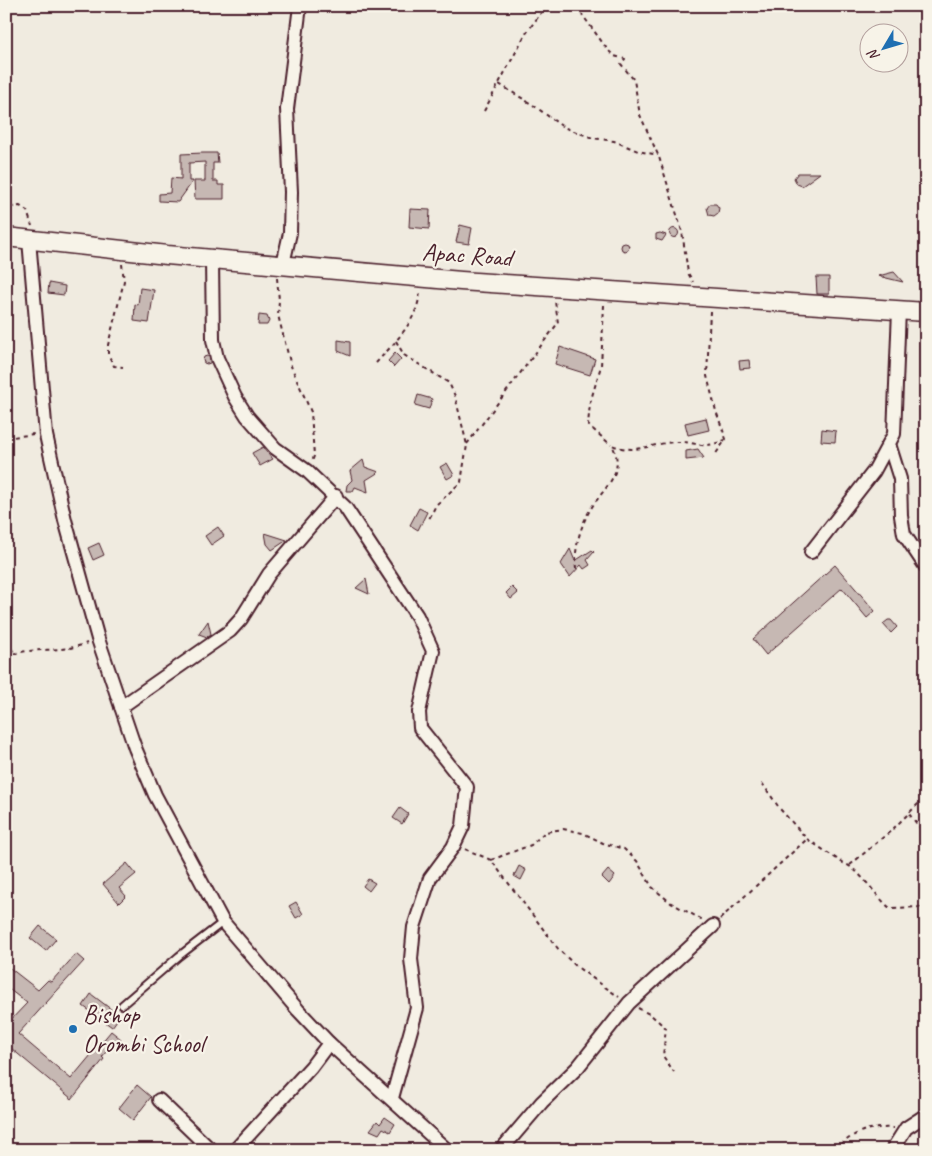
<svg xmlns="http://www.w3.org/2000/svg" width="932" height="1156" viewBox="0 0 932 1156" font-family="Caveat,sans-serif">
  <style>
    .building { fill: #c6b8b3; stroke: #4a1f2b }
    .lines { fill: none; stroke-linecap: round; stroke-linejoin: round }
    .lane-casing { stroke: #4a1f2b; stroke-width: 10 }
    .street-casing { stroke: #4a1f2b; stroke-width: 16 }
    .secondary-casing { stroke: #4a1f2b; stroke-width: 21 }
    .path { stroke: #4a1f2b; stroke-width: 2; stroke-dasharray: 4 4; stroke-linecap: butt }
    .lane { stroke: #f7f3e8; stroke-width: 6 }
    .street { stroke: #f7f3e8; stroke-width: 12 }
    .secondary { stroke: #f7f3e8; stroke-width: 18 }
    .poi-dot { fill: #1f6fb2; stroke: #f7f3e8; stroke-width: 2 }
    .labels { text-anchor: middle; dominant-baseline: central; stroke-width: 4.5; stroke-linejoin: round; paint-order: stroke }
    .street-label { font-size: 25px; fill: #4a1f2b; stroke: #f7f3e8 }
    .poi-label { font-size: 25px; fill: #4a1f2b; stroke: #f7f3e8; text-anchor: start }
  </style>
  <rect width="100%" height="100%" fill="#f0ebe0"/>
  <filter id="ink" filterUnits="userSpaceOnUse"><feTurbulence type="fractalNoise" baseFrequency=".02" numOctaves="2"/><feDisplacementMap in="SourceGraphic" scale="10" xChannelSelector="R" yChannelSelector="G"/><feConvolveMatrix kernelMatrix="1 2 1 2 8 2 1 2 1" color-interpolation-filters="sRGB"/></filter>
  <g filter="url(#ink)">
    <g class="building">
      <polygon points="203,153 217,153 218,163 213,163 213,181 218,181 218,185 224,185 224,199 195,199 194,181 205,181 205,162 189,163 189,181 193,181 178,202 159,201 159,194 170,193 171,178 181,179 181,154"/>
      <polygon points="798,173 820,173 802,186 797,184 794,178"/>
      <polygon points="710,204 716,204 719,208 718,213 714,216 709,215 707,208"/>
      <polygon points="410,209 430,210 429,229 409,227"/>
      <polygon points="460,225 472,228 469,244 456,242"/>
      <circle cx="674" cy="233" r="4.5"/>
      <polygon points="660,233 666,235 662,241 656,239 656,234"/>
      <circle cx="625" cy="247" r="4"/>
      <polygon points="894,272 903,282 878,276"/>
      <polygon points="816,277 829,277 829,294 817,294"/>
      <polygon points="49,283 65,286 64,295 48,293"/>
      <polygon points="140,288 154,290 149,323 134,321 135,304 138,305"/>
      <polygon points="259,315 267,316 269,321 267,325 258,325"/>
      <polygon points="338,340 350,342 350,356 338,351"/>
      <polygon points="560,347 595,359 590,375 555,364"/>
      <polygon points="395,353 401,359 394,367 388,361"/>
      <circle cx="207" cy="360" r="4"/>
      <polygon points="749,360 750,368 740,369 739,361"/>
      <polygon points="418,395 432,399 429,409 415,405"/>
      <polygon points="706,418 709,430 688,435 685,423"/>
      <polygon points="822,429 836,431 835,442 821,441"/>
      <polygon points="263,447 273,459 260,466 252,453"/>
      <polygon points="698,449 704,458 686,460 686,451"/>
      <polygon points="363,460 365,467 379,472 366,480 368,492 355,487 353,491 346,491 347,485 352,480 350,471"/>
      <polygon points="447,463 454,475 447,479 440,467"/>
      <polygon points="419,508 427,512 418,530 410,525"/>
      <polygon points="218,527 224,536 211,545 205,536"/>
      <polygon points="265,533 287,540 272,550 267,544"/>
      <polygon points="99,543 104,555 93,560 88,548"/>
      <polygon points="570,549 575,561 592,550 594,552 587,560 590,565 584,569 581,565 570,577 561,564"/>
      <polygon points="835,565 875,611 867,618 842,588 766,655 753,639"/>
      <polygon points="366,579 369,594 356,588"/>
      <polygon points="512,587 518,593 511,599 506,593"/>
      <polygon points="888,620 891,620 897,627 891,633 883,624"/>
      <polygon points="208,621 211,634 207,637 199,634"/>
      <polygon points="400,808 408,814 402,824 393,818"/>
      <polygon points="127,863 136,874 119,888 126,896 119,903 103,884"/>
      <polygon points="519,866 526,870 521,880 514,876"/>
      <polygon points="608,870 615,876 609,884 602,877"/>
      <polygon points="368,879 375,883 369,891 363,886"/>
      <polygon points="296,902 303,914 296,918 289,906"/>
      <polygon points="40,926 56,939 46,951 30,938"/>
      <polygon points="76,954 84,961 18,1034 71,1079 111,1031 121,1039 112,1050 109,1048 102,1057 104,1059 72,1099 6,1044 6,1025 27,1003 6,987 6,965 38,990 48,980 51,982"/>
      <polygon points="91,994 120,1016 112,1027 83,1006"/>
      <polygon points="137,1085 151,1097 133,1120 119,1108"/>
      <polygon points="385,1117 395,1124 390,1132 383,1128 379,1134 370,1130 377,1121 380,1124"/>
    </g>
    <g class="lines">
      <defs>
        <polyline id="lane" points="122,1005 179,956 223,922"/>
        <g id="street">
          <polyline points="29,240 46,435 65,520 98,639 135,748 155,795 223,922 298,1010 329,1043 447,1150"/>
          <polyline points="212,260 213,340 217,358 235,397 247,416 275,448 307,471 345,507 417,616 433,651 419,712 420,728 467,787 463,826 453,847 430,878 414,927 411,959 417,1008 392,1098"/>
          <polyline points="283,264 290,233 291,192 287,109 300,6"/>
          <polyline points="889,444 900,479 901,516 904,534 926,567"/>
          <polyline points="811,552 874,471 894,434 899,310"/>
          <polyline points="121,707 230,631 241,619 269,574 336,496"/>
          <polyline points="159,1100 211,1150"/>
          <polyline points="235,1150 311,1067 329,1043"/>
          <polyline points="501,1150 542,1102 578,1067 629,1003 713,926"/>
          <polyline points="892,1150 906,1128 926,1115"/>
        </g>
        <polyline id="secondary" points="6,237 167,255 461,281 926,312"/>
      </defs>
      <use href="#lane" class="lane-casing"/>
      <use href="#street" class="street-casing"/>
      <use href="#secondary" class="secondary-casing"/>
      <g class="path">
        <polyline points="576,6 607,49 614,56 625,59 621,64 634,80 640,115 659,157 682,231 688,273 693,282"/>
        <polyline points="499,84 533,105 563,127 593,138 614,141 638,151 658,155"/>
        <polyline points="484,111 525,35 546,6"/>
        <polyline points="6,199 12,207 20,206 27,211 32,226"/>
        <polyline points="122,264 124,281 108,345 108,354 114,366 123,367"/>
        <polyline points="277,278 279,300 278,315 291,366 311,412 314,456 312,462"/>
        <polyline points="604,305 601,366 590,403 588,425 611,445"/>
        <polyline points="710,311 707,376 716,411 726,439 715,455"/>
        <polyline points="396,341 404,355 449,383 455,396 467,445 461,482 436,505 429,519"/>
        <path d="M376,363C395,342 418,321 420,291"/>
        <polyline points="6,438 34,434"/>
        <polyline points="467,444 558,323 555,301"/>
        <path d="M576,569C574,549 580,527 590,510C603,488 627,473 612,445C637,455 651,443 676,442C700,441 698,451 725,440"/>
        <polyline points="6,642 14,652"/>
        <path d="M6,656C32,646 61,654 87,643"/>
        <path d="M762,783L780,809L807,839L843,863C859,868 876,897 890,908L926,907"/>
        <polyline points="909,814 926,835"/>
        <polyline points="465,849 491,860 559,950 577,967 619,997"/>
        <polyline points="491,860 531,845 545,832 563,829 583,833 603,843 624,849 637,861 652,887 671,903 703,920"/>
        <polyline points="850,865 892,830 926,796"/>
        <polyline points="720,919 807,839"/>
        <polyline points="638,1008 651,1015 666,1028 663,1056 674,1072"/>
        <path d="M834,1150C857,1131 864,1127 894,1128"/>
      </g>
      <use href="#lane" class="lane"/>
      <use href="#street" class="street"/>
      <use href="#secondary" class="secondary"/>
    </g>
  </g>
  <circle class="poi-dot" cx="73" cy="1029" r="5"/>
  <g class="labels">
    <g class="street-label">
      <text transform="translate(467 255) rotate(4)">Apac Road</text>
    </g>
    <g class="poi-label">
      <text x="83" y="1015">Bishop<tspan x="83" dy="29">Orombi School</tspan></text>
    </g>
  </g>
  <rect width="932" height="1156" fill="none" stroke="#f7f3e8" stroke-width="25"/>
  <rect x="12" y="12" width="907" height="1131" fill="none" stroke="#4a1f2b" stroke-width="2" filter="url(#ink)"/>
  <g transform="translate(884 48) rotate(232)"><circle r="24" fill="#f7f3e8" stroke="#b29e9c"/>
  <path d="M0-4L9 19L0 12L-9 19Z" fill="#1f6fb2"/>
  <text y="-8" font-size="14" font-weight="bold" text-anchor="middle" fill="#4a1f2b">N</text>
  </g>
</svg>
